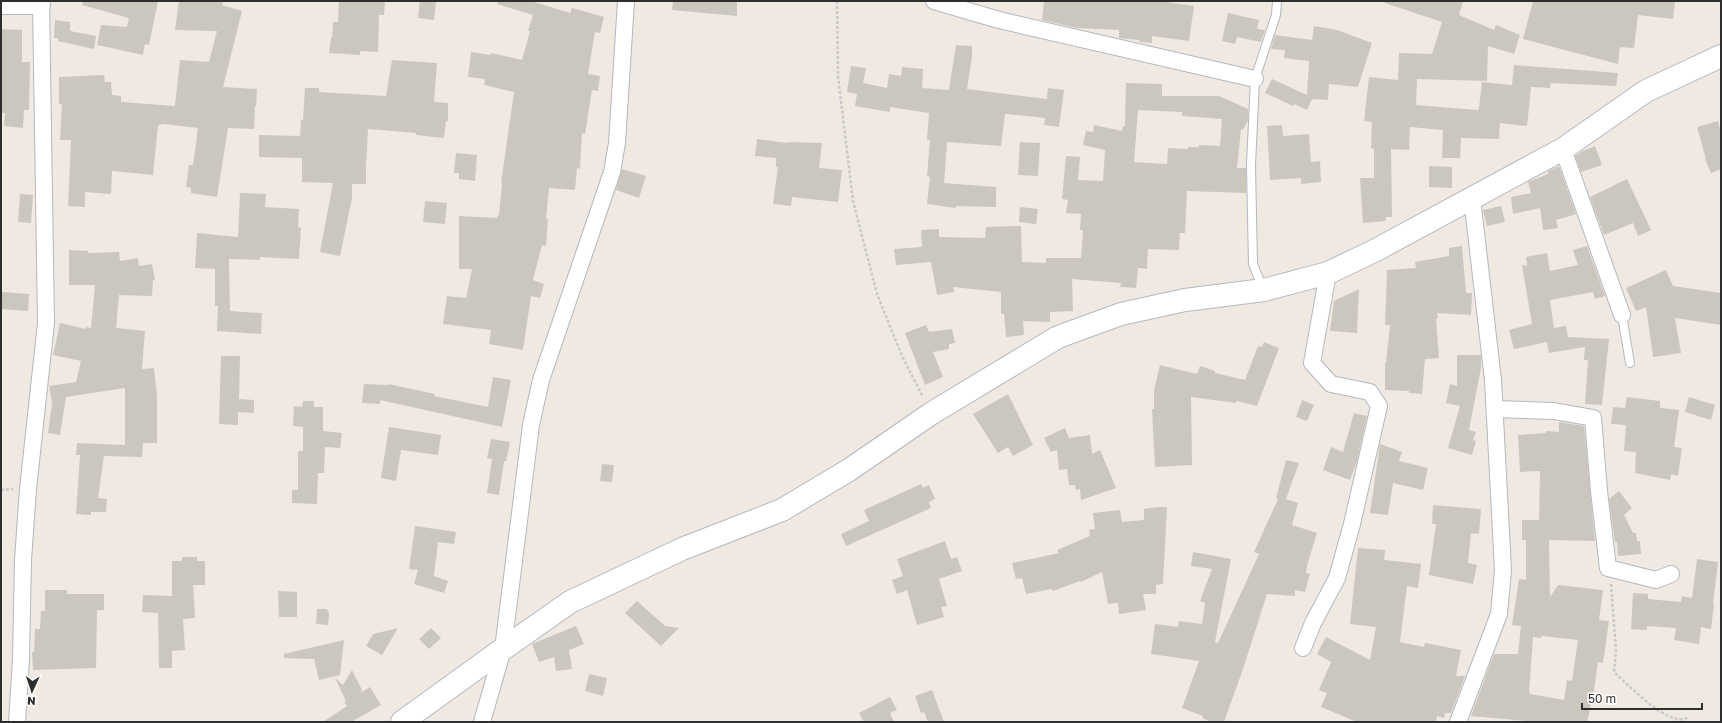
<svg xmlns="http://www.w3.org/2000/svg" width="1722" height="723" viewBox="0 0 1722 723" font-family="'Golos Text',sans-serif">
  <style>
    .building { fill: #cbc7bf; fill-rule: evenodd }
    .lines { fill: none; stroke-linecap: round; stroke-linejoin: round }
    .lane-casing { stroke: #b4b7c1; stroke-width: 10 }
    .street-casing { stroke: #b4b7c1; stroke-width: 18 }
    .secondary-casing { stroke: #b4b7c1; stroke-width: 24 }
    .path { stroke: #c9c9c9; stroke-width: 2.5; stroke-dasharray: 3 2; stroke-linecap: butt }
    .lane { stroke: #fff; stroke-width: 8 }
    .street { stroke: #fff; stroke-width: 16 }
    .secondary { stroke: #fff; stroke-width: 22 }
  </style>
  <rect width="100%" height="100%" fill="#efe9e1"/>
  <g class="building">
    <polygon points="83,1 158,1 149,45 145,44 143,55 97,45 101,25 127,27 129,18 82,5"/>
    <polygon points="179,1 223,1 222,5 242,11 223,87 257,89 256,106 255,106 254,129 228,128 217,197 191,193 191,188 186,187 189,165 193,165 198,128 164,124 158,125 153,175 112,171 111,194 85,192 85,207 68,206 71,140 60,140 62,104 59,104 59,77 104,75 105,82 111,82 112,95 121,96 121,102 175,106 180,60 209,62 217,31 175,30"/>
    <polygon points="339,1 385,1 384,15 379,15 378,52 360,51 360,55 329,53 331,38 332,38 333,22 338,22"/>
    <polygon points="420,1 436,1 434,20 418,18"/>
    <polygon points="498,1 531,1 570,13 572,8 604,17 600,33 595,32 588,74 600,76 598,91 592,90 585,134 582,133 580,169 577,168 575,190 549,188 546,219 548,219 546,246 542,245 533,280 544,284 540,298 531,296 523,350 489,344 491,330 443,324 447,296 466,298 472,269 459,269 459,216 497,218 498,215 499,215 502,183 501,183 514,92 484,85 485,79 468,77 471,52 491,55 491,53 522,60 530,31 528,31 533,15 497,4"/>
    <polygon points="673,1 737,1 737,16 672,10"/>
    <polygon points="1044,1 1159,1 1194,6 1189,41 1152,36 1152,43 1139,42 1140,40 1119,38 1119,30 1077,28 1042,20"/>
    <polygon points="1385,1 1463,1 1459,15 1494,30 1496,25 1520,35 1514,54 1488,46 1487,81 1417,79 1416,105 1478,110 1479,108 1482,82 1512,85 1514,65 1618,73 1616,86 1551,83 1550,88 1531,87 1527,126 1500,123 1499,139 1461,138 1460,158 1442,158 1443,130 1410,127 1409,150 1391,149 1392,217 1386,217 1386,221 1363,223 1360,178 1374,178 1374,149 1371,148 1372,122 1364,121 1369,77 1398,80 1399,53 1432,54 1442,22 1385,3"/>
    <polygon points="1533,1 1675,1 1673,19 1638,15 1634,48 1620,47 1618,64 1523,39"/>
    <polygon points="1228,13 1259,20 1257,29 1265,30 1261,42 1237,37 1235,44 1222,41"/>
    <polygon points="55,20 70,22 70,31 96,36 94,49 58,41 58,38 54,38"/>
    <polygon points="1314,26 1337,30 1372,43 1358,87 1329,84 1328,100 1312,99 1307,110 1294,104 1293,106 1265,93 1272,79 1307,95 1309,61 1284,58 1285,50 1271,49 1275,35 1312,40"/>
    <polygon points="1,29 22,30 22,62 30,62 29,110 24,110 23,128 4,126 5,113 1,113"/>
    <polygon points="956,45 972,46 972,57 967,89 1047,99 1048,88 1064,90 1059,127 1044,125 1045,118 1005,114 1001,146 947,142 944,183 996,187 996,207 956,206 956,208 927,204 930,177 927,176 930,140 927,140 929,113 890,107 890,112 855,106 857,94 847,92 851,66 866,68 863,83 887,88 889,74 901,76 902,67 923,69 922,88 949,90"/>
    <polygon points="392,60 437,63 434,102 448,103 448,121 446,121 444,138 416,135 416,133 368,129 366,167 366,184 352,184 352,198 340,256 320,252 333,183 302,182 302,158 259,157 259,135 300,136 301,120 303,120 305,88 319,88 319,92 386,96"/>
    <path d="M1126,83L1162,84V96H1219L1248,109V120L1243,130L1241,129L1237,168H1246V193L1187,191L1185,233H1180L1179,250L1148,249L1147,269L1138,268L1136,288L1120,287L1121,283L1072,279L1073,311L1050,312V322L1023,321L1024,335L1006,337L1004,314H1001V292L953,287L954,292L937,295L931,262L896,265L894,249L922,247L921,230L939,229V237L985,238L986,227L1021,226L1022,262L1046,263V258H1081L1083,230H1080L1081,214L1066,213L1068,200L1062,199L1066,156L1080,157L1078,180L1103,181L1105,150L1083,145L1086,131L1093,132L1094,125L1122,131L1123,126H1125ZM1138,110L1182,112V116L1222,119L1220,146L1199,145V147H1188V149L1168,148L1167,164L1134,162Z"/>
    <polygon points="1718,121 1721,134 1721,169 1711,173 1705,159 1706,159 1697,127"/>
    <polygon points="1282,125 1283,136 1309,134 1311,162 1320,161 1321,182 1301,184 1301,178 1270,180 1267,126"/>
    <polygon points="757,139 788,143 788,142 822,143 819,168 842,170 838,202 792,197 791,206 773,204 778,167 776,167 776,158 755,156"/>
    <polygon points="1020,142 1040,143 1038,176 1018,175"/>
    <polygon points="1595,146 1602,165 1581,172 1575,156 1583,151"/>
    <polygon points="456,153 477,155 475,181 459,179 459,173 454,173"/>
    <polygon points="1429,166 1452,167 1452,188 1429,187"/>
    <polygon points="1559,166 1576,214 1556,220 1558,228 1543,230 1540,208 1513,214 1511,197 1531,193 1528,182 1548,174 1548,171"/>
    <polygon points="622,169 646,176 639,198 616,190"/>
    <polygon points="1627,179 1651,230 1638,236 1633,223 1604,235 1590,197"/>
    <polygon points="240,193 266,194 265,207 299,209 298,227 301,228 299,259 260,257 260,260 229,259 230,311 262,313 261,334 217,331 218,306 215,306 215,269 195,268 197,233 238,237"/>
    <polygon points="20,194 33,195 31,223 18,222"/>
    <polygon points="425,201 447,203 445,224 423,222"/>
    <polygon points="1501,206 1505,222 1487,226 1483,210"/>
    <polygon points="1020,207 1038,209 1036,224 1019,222"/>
    <polygon points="1462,246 1466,293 1472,293 1471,315 1437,313 1438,318 1436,319 1439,358 1425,359 1422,394 1409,393 1409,391 1385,390 1385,363 1386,363 1390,325 1385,325 1387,270 1416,268 1415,262 1449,256 1449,248"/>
    <polygon points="1587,246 1605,296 1595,299 1593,292 1550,300 1554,328 1566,326 1568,337 1609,339 1602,405 1585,404 1588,360 1584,360 1585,347 1549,353 1547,342 1514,349 1509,330 1532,324 1522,265 1527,266 1526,257 1547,253 1550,271 1578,265 1573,250"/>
    <polygon points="69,250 88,251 88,253 119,252 120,261 138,258 139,266 152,264 155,280 153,280 152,296 119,295 116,328 145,331 142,369 154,368 157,396 157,443 143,443 142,457 104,456 98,498 107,499 106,512 91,512 91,515 76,514 80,455 76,455 77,443 125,445 125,388 66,397 60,435 48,433 52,403 49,386 76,382 81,361 53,355 60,323 86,329 86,327 91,328 95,285 69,285"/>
    <polygon points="1666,270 1673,286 1721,293 1721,325 1675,318 1681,353 1653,357 1646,307 1636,311 1626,288"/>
    <polygon points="1359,289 1357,333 1330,331 1334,301"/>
    <polygon points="1,292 29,294 28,311 1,309"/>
    <polygon points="926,325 929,332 952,329 955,343 949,344 949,349 933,352 943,377 925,385 905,333"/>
    <polygon points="1264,342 1279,348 1257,406 1237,401 1236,403 1191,397 1192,465 1155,467 1152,409 1154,409 1154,390 1160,365 1197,374 1200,366 1215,371 1215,373 1245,380 1258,346 1262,347"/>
    <polygon points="1457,355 1481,355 1481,368 1469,430 1476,432 1473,440 1476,441 1472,455 1448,448 1460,406 1446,403 1450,384 1457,386"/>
    <polygon points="221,356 240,356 239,399 254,400 254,413 238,412 238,425 219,424"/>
    <polygon points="493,377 511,380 502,427 380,400 380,404 362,403 364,384 388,385 388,384 435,394 434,396 488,407"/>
    <polygon points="1008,394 1033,445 1013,456 1008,447 998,453 973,414"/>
    <polygon points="1627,397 1660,401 1660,408 1679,410 1674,447 1682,448 1678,476 1671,474 1670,480 1635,473 1636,452 1624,451 1626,425 1611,424 1613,407 1625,408"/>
    <polygon points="1689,397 1715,405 1711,420 1685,412"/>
    <polygon points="1302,400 1314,405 1307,421 1296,417"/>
    <polygon points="303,401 314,401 314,407 323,407 323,431 342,433 340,448 325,447 324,473 318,473 317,504 292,503 292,490 298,490 298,451 303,451 303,427 293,426 294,406 302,407"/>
    <polygon points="1354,413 1367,416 1357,461 1350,480 1323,470 1331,447 1343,452"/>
    <path d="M1559,422L1584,426L1595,541L1549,540L1550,597L1558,585L1603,590L1599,620L1609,621L1603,663L1598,662L1593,697L1587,722H1538L1471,716L1494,654H1518L1521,626L1512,625L1519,579L1526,580V540H1522V520H1539L1540,471L1520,472L1518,435L1546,433V431L1559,432ZM1541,636L1578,640L1572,681L1567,680L1564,700L1530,694L1529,692L1533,637L1541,638Z"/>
    <polygon points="389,427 441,435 438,455 401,450 396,481 381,478"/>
    <polygon points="1065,428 1069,438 1090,435 1092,454 1100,450 1116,488 1081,500 1080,489 1076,490 1075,485 1069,485 1067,469 1059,470 1057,450 1051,452 1044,438"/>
    <polygon points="491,439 510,442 506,461 504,461 499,495 487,493 492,459 487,458"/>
    <polygon points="1380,444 1402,452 1399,461 1428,468 1423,490 1393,483 1388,515 1370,513"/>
    <polygon points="1286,460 1299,463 1286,499 1298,503 1292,525 1317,533 1308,562 1306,573 1310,574 1305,592 1295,590 1295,596 1267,594 1242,672 1224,722 1211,722 1202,718 1203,716 1182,708 1199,661 1151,654 1155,624 1178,627 1179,621 1202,624 1205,603 1200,601 1212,569 1191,566 1193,552 1231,559 1215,642 1218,643 1259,554 1254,552 1278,499 1276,498"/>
    <polygon points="602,464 614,465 612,482 600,481"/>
    <polygon points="921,484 923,488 929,485 935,499 929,502 931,508 846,546 841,534 869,521 864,510"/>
    <polygon points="1619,491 1632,508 1624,515 1633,533 1636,533 1637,541 1640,541 1641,554 1618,556 1617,542 1615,542 1609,499"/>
    <polygon points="1433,505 1481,509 1479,534 1471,533 1468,563 1477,565 1473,584 1429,575 1436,524 1432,524"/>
    <polygon points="1157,507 1167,507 1163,584 1156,585 1156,594 1143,594 1146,610 1119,614 1118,603 1108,604 1102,572 1081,582 1080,581 1053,591 1052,589 1026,594 1022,578 1016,579 1012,563 1059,553 1057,550 1090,536 1089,530 1095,529 1093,513 1120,510 1122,522 1144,520 1144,509"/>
    <polygon points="415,526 456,532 454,544 438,542 434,576 448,581 444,593 414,584 418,570 409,569"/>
    <polygon points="945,541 951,559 957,557 962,571 939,579 947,606 941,607 944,617 917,625 907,590 897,594 892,580 903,576 897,559"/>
    <polygon points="1358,548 1385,550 1384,560 1421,564 1418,588 1407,586 1400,642 1424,647 1425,643 1461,650 1456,676 1465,676 1451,713 1445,713 1444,718 1437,716 1436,722 1357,722 1321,707 1327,693 1319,690 1331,662 1317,654 1326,637 1370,660 1376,627 1350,624"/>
    <polygon points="182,557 197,557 197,561 205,561 205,585 193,585 195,618 183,619 185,650 172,651 172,668 159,668 158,613 142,612 143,595 172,596 172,561 182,561"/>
    <polygon points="1697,559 1718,562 1713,604 1714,604 1711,629 1701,627 1699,644 1674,640 1676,628 1647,626 1647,630 1631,629 1633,593 1648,594 1648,599 1681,602 1682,596 1692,598"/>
    <polygon points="45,590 67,590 67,594 104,594 104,610 97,610 96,668 33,670 32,652 34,652 35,629 40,629 41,611 45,611"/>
    <polygon points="278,591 297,592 297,617 279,617"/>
    <polygon points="637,601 665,626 679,628 661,646 625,613"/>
    <polygon points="317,609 327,609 329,614 328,625 316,624"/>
    <polygon points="576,626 584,644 569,650 572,669 556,671 554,657 539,662 532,644"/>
    <polygon points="398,628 382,655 366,646 373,634"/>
    <polygon points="431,628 441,638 429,649 419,639"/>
    <polygon points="344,640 340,675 319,680 314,659 284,658 284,654"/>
    <polygon points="352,670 362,690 360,693 370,687 381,705 351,722 323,722 347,706 344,702 346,701 335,678 343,685"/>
    <polygon points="589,674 607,678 603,696 585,691"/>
    <polygon points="932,690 944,722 928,722 924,712 921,713 915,696"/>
    <polygon points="890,697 897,710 890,713 894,722 864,722 859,713"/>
  </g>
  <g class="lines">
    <defs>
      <g id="lane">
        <polyline points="1263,289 1253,264 1251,165 1255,79 1276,15 1277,1"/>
        <polyline points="1622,315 1630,363"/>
      </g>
      <g id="street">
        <polyline points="934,1 999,20 1255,79"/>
        <polyline points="1,6 42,6"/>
        <polyline points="1563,149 1622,315"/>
        <polyline points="1495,409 1554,411 1593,418 1599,491 1608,568 1656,580 1671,574"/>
        <polyline points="1303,648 1313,623 1337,578 1352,524 1379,406 1370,392 1331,384 1312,363 1328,273"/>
        <polyline points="17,722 21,659 23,560 28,489 46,323 41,1"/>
        <polyline points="482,722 503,649 531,425 541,380 612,172 617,143 626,1"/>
        <polyline points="1458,722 1499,614 1503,570 1493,380 1472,198"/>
      </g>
      <polyline id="secondary" points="402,722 503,649 570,602 682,549 782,510 849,470 932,413 1058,337 1121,314 1185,300 1264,290 1328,273 1376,250 1563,149 1646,91 1721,56"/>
    </defs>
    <use href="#lane" class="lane-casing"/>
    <use href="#street" class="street-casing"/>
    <use href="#secondary" class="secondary-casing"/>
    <g class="path">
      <polyline points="837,1 838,76 853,201 877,294 902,356 923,397"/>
      <polyline points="1,490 13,489"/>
      <path d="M1611,584L1616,651L1614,672C1628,685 1659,716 1677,719C1680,720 1685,718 1689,718"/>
    </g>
    <use href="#lane" class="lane"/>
    <use href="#street" class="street"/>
    <use href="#secondary" class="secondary"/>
  </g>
  <rect width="1722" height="723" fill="none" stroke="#2e2e2e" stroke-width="4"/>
  <g transform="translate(32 691) rotate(183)" stroke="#ffffff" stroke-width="3" paint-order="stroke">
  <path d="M0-3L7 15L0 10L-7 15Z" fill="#2e2e2e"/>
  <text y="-6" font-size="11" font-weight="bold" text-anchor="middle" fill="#2e2e2e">N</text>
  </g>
  <path d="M1582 703v6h120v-6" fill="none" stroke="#2e2e2e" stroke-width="2"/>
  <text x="1588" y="703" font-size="12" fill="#2e2e2e" stroke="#ffffff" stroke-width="3" paint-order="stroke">50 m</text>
</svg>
